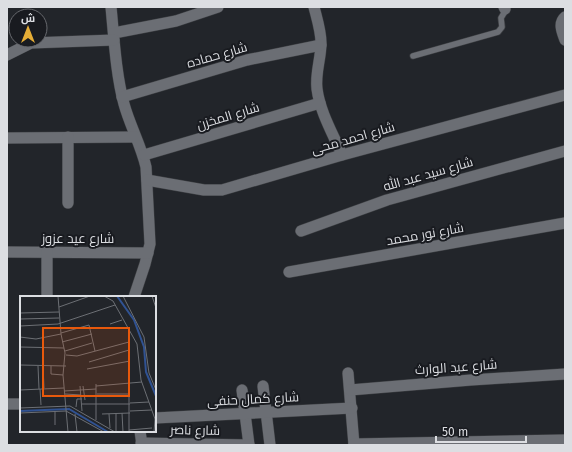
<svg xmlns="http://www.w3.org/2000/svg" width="572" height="452" viewBox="0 0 572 452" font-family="'Fira Sans',Cairo,sans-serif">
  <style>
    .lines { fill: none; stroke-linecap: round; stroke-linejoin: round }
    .service-casing { stroke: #3e4044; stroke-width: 7 }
    .minor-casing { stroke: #3e4044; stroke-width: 12 }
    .service { stroke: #6b6e74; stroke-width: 5.5 }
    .minor { stroke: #6b6e74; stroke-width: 11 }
    .labels { text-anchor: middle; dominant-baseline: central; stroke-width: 4; stroke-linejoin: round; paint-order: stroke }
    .street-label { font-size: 13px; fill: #dcdee2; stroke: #191b20 }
    .inset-river { fill: none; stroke: #305292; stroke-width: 2 }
    .inset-road { fill: none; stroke: #6c6f74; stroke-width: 1 }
    .view { fill: #e8590c; fill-opacity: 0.15; stroke: #e8590c; stroke-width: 2 }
    .inset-edge { fill: none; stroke: #dcdee2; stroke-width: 2 }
  </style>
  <rect width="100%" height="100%" fill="#22252a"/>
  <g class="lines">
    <defs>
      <polyline id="service" points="413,56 498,32 502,27 501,18 504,13 505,9"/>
      <g id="minor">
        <path d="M111,7C114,38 116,75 124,104C130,126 141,145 146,167L150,244L145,264L134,297"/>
        <path d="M314,7C317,19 321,31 321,43C321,59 315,73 317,89C320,112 333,134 342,155"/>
        <polyline points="504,7 505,9"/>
        <path d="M565,17C558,23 562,32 565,40"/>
        <polyline points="114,33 176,21 218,7"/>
        <polyline points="7,55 31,43 114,40"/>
        <polyline points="122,97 247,60 321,45"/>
        <polyline points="7,138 135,137"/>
        <polyline points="144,155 320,103"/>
        <polyline points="147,180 204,190 222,190 342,155 565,95"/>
        <polyline points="68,203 68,137"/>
        <polyline points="301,231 387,200 565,151"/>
        <polyline points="7,252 148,253"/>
        <polyline points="47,252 47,297"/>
        <polyline points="289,272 565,223"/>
        <polyline points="348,373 354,445"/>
        <polyline points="263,386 270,445"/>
        <polyline points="242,390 249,445"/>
        <polyline points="350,390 471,380 565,374"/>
        <polyline points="7,404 21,404"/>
        <polyline points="155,418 352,408"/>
        <polyline points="140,431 142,445"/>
        <polyline points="141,443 249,445"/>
        <polyline points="354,444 565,440"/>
      </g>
    </defs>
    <use href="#service" class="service-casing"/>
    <use href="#minor" class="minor-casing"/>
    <use href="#service" class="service"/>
    <use href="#minor" class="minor"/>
  </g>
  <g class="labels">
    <g class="street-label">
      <text transform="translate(217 55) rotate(-16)">شارع حماده</text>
      <text transform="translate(228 116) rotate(-17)">شارع المخزن</text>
      <text transform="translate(353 138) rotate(-16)">شارع احمد محى</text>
      <text transform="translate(428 174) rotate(-16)">شارع سيد عبد الله</text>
      <text transform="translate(425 234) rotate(-10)">شارع نور محمد</text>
      <text x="78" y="238">شارع عيد عزوز</text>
      <text transform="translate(456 367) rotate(-4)">شارع عبد الوارث</text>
      <text transform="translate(253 399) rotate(-3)">شارع كمال حنفى</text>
      <text transform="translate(195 430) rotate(1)">شارع ناصر</text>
    </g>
  </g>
  <g transform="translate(20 296)">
    <rect width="136" height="136" fill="#22252a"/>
    <path class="inset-river" d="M97,0L114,24L124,51L126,76L136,100M0,115L49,113L88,136"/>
    <path class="inset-road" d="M38,0L41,38L45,57L43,79L48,136M84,0L93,5L117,48L121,84L135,123L134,136M103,0L124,41L129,77L136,94M132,0L136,12M39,11L70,0M0,17L39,16M0,23L39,22M90,28L102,24M0,30L38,28L95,9M109,34V136M41,37L69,29L75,55M0,41L16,43L41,38M42,46L72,38M0,51L44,52M45,55L72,47M46,59L57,60L109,46M69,66L109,54M0,69L46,70M18,70L19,93M23,70L24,92M31,70V78L43,79M67,73L110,65M76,88V124M60,90L62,115M63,90L65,104M76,90L122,86M20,93L21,109M0,94L44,92M44,95L76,93M45,98L61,99M77,98H110M110,107L129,106M62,108H110M56,111L57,103H62M0,112L50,110L95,136M35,115V129M110,115L132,114M0,117L46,115L84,136M96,117V136M102,117L103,136M55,118L57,136M82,118L110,117M89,118L90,132M109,134L132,132"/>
    <path class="view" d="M23,32H109V100H23Z"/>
    <rect width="136" height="136" class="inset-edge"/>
  </g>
  <rect width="572" height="452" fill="none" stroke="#dcdee2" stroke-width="16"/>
  <g transform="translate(28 28)"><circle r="19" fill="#191b20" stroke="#67696e"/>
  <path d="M0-3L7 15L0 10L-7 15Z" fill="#e5ad36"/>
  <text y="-6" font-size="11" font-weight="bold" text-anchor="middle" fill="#dcdee2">ش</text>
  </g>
  <path d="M436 436v6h90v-6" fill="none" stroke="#dcdee2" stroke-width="2"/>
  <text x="442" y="436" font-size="12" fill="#dcdee2" stroke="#191b20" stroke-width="3" paint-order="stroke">50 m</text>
</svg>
